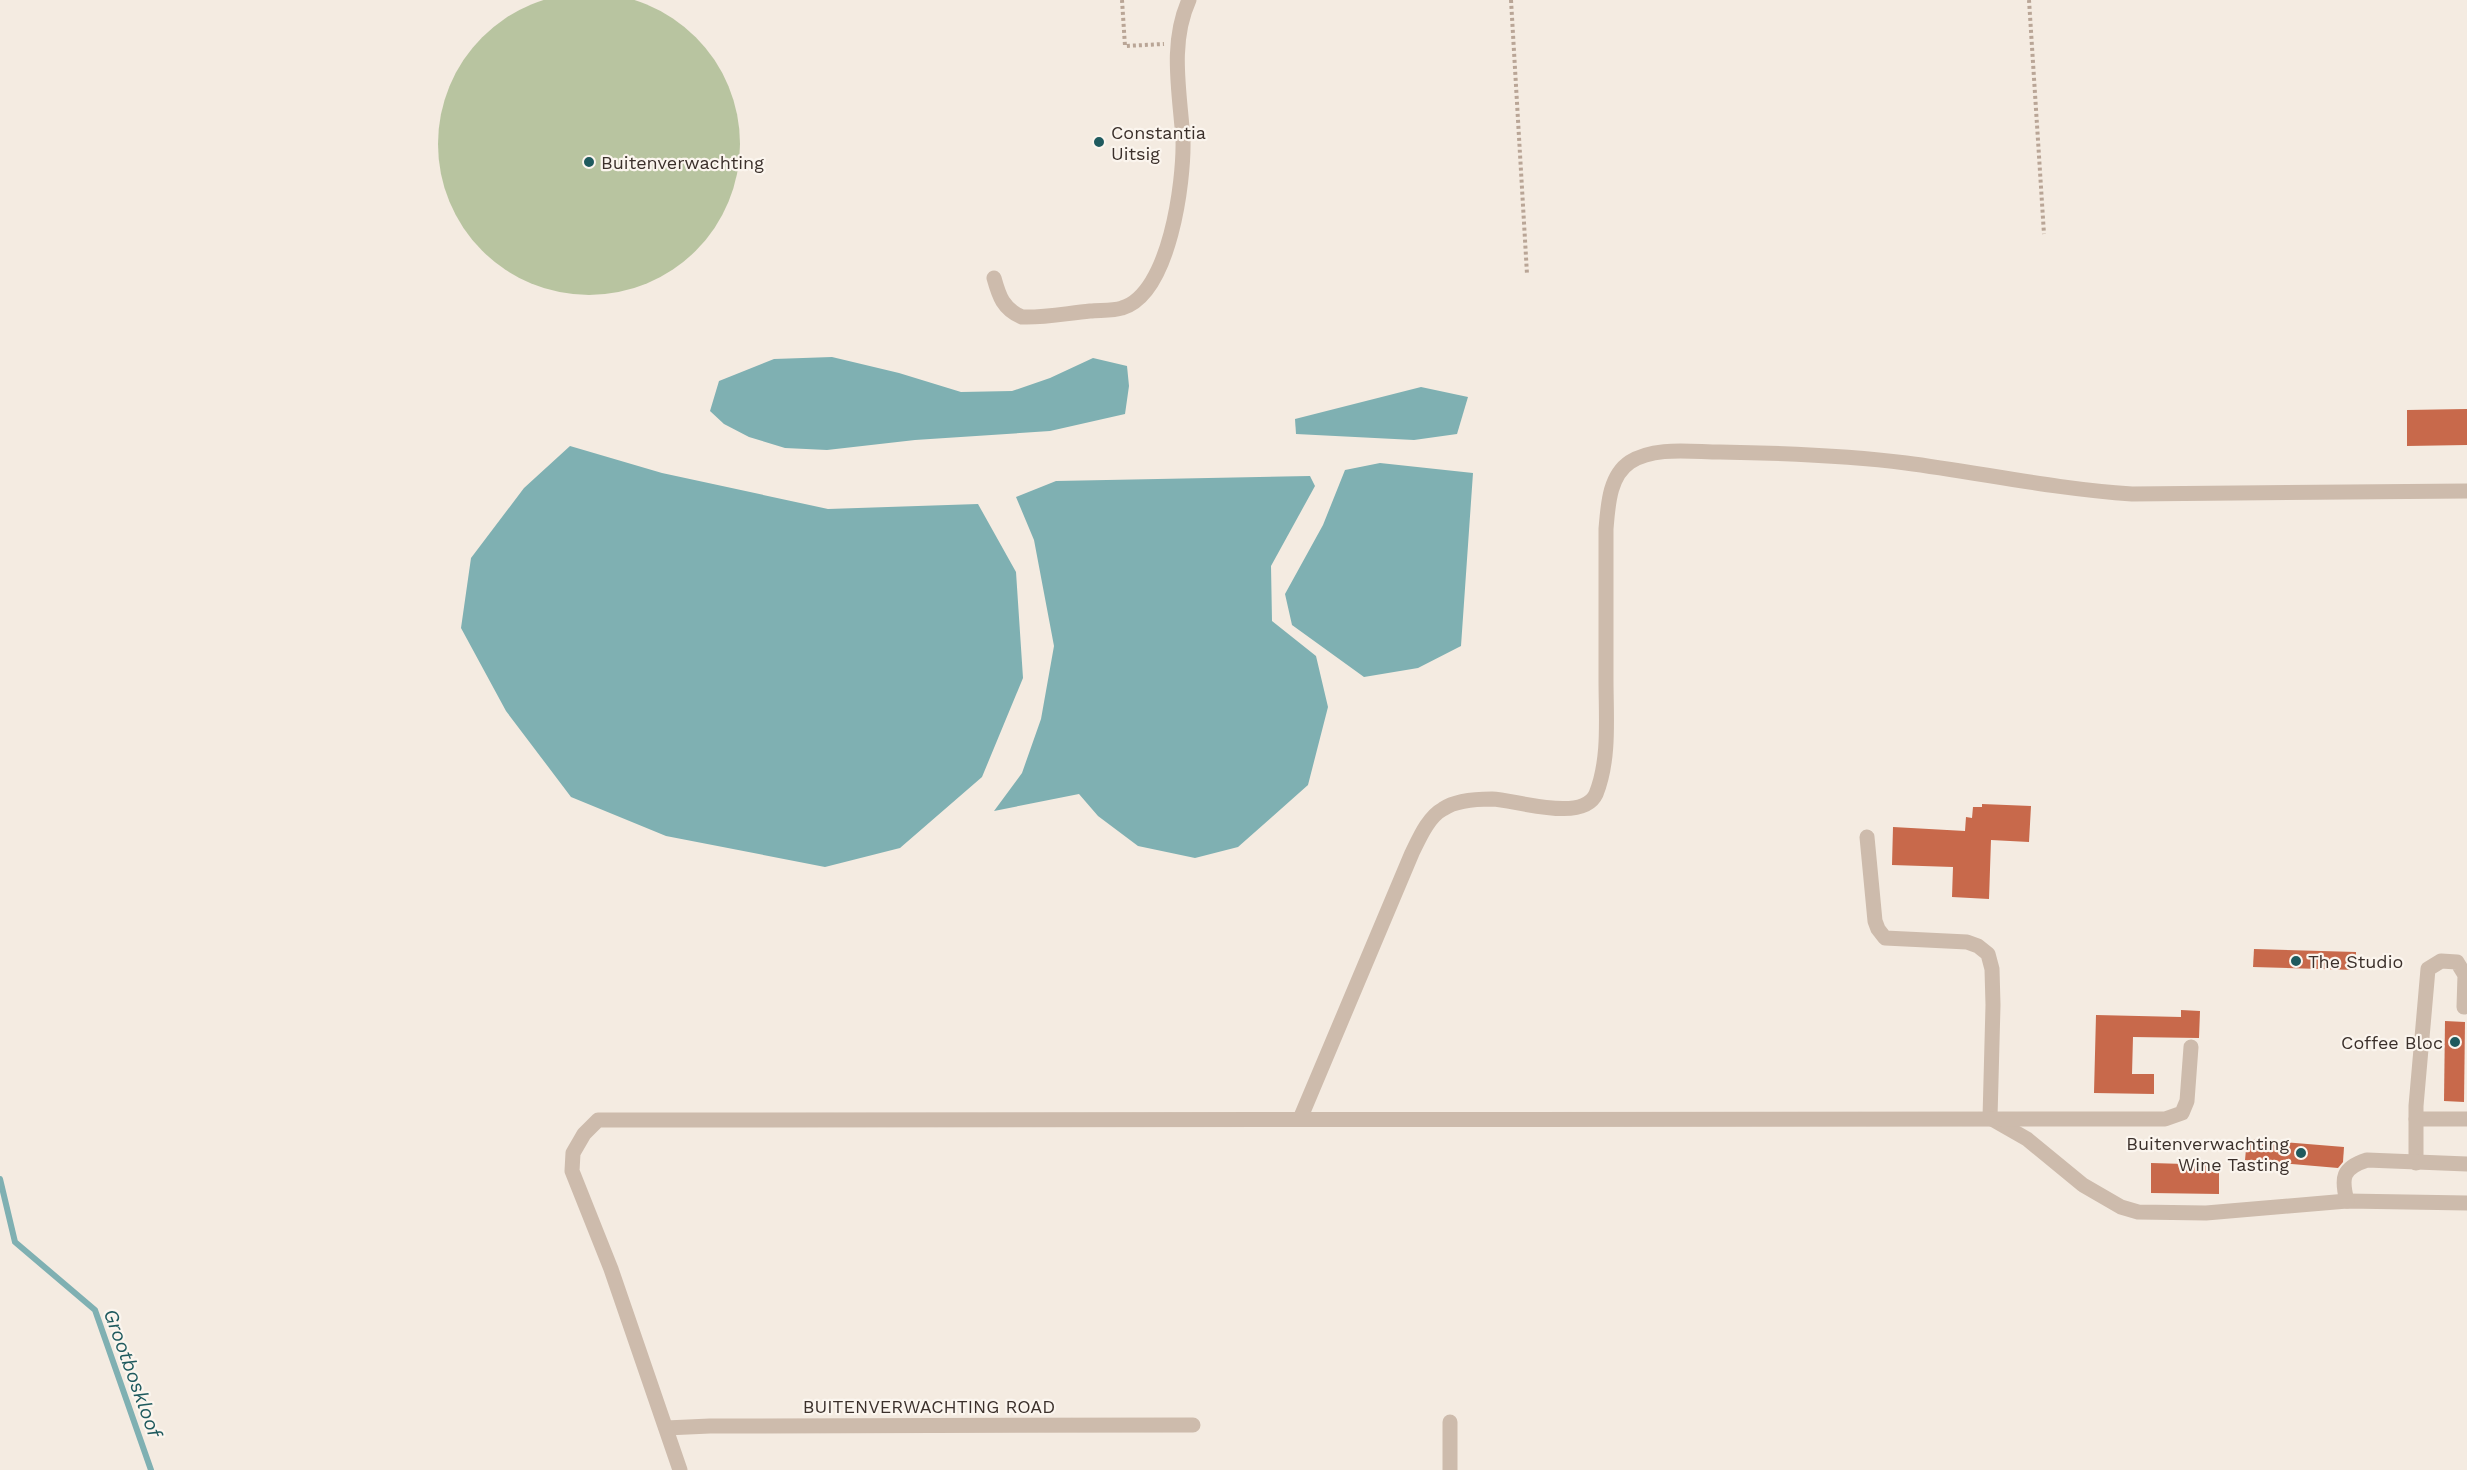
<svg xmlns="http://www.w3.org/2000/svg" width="2467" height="1470" viewBox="0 0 2467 1470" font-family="'Work Sans',sans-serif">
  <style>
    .green { fill: #b8c4a0 }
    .water { fill: #7fb0b2 }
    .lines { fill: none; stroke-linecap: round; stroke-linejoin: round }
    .stream { stroke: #7fb0b2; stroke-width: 6 }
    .building { fill: #c8694b }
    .path { stroke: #b9a596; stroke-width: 4; stroke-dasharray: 3 3; stroke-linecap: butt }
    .minor { stroke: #cdbbac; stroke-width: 15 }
    .poi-dot { fill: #1f5a5e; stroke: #fbf5ee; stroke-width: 2 }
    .labels { text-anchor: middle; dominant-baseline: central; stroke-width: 4.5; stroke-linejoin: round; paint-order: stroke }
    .poi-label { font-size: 18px; fill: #3b302b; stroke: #fbf5ee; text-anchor: start }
    .street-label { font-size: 18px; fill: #3b302b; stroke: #fbf5ee }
    .water-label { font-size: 20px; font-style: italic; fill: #1f5a5e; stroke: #fbf5ee }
  </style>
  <rect width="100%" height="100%" fill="#f4ebe1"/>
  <circle class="green" cx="589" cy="144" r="151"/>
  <g class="water">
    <polygon points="832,357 899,373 961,392 1012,391 1050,378 1093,358 1127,366 1129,386 1125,414 1050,431 915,440 827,450 785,448 749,437 724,424 710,411 719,381 774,359"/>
    <polygon points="1421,387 1468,397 1457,434 1414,440 1296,434 1295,419"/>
    <polygon points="570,446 662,473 828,509 978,504 1016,572 1023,678 982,777 900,848 825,867 666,836 571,797 506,711 461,628 471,558 524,488"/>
    <polygon points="1380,463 1473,473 1461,646 1418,668 1364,677 1292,625 1285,594 1323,525 1345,470"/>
    <polygon points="1310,476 1315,486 1271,566 1272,621 1316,656 1328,707 1308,785 1238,847 1195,858 1138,846 1098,816 1079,794 994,811 1022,773 1041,719 1054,646 1034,540 1016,497 1056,481"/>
  </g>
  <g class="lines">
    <polyline class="stream" points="0,1179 15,1242 95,1310 151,1470"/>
  </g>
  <g class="building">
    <polygon points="2467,409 2467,445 2407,446 2407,410"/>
    <polygon points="1982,804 2031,806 2029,842 1991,840 1989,899 1952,897 1953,867 1892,865 1893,827 1965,831 1966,817 1972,818 1973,807 1982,807"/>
    <polygon points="2254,949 2356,952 2356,970 2253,967"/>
    <polygon points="2181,1010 2200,1011 2199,1038 2133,1037 2132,1074 2154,1074 2154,1094 2094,1093 2096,1015 2181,1017"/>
    <polygon points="2445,1021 2465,1022 2464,1102 2444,1101"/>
    <polygon points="2247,1139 2344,1147 2343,1162 2338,1168 2245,1160"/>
    <polygon points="2151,1163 2219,1165 2219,1194 2151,1193"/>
  </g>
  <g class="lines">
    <g class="path">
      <polyline points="1122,0 1125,46 1164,44"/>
      <polyline points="1511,0 1527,274"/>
      <polyline points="2029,0 2044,234"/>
    </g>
    <g class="minor">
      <path d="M994,278C999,296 1003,309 1022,317C1044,318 1068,313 1090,311C1100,310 1113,311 1122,308C1170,294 1184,181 1183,140C1180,93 1169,44 1189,0"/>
      <polyline points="1867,837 1875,921 1878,929 1885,938 1967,942 1978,946 1988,954 1992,969 1993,1005 1990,1118"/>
      <path d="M1300,1119L1412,853C1419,839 1428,817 1443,809C1456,800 1477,799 1492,799C1516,800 1583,823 1596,794C1610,759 1606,717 1606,680C1606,630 1606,579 1606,529C1608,506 1609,476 1630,462C1655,446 1692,452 1720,452C1782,453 1844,455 1906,463C1982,473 2056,489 2132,494L2467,491"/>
      <polyline points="1992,1119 2027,1139 2083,1185 2121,1207 2138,1212 2206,1213 2347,1201 2467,1203"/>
      <polyline points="2416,1119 2467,1119"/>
      <polyline points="2416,1163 2416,1106 2428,969 2441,961 2457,962 2465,975 2464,1007"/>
      <path d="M2347,1201C2341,1178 2342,1168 2367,1160L2467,1164"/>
      <polyline points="666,1428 710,1426 1193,1425"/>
      <polyline points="680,1470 611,1269 572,1171 573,1153 584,1134 598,1120 2165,1119 2182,1113 2187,1101 2191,1047"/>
      <polyline points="1450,1470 1450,1422"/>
    </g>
  </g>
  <g class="poi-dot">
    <circle cx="1099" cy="142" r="6"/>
    <circle cx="589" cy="162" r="6"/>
    <circle cx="2296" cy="961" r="6"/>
    <circle cx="2455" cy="1042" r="6"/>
    <circle cx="2301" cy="1153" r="6"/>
  </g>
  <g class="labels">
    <g class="poi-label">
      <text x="1111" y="132">Constantia<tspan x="1111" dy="21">Uitsig</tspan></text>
      <text x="601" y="162">Buitenverwachting</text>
      <text x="2308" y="961">The Studio</text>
      <text x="2443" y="1042" text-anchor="end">Coffee Bloc</text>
      <text x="2289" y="1143" text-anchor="end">Buitenverwachting<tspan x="2289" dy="21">Wine Tasting</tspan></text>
    </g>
    <g class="street-label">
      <text x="929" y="1406">BUITENVERWACHTING ROAD</text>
    </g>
    <g class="water-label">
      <text transform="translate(133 1373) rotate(70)">Grootboskloof</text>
    </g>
  </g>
</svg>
